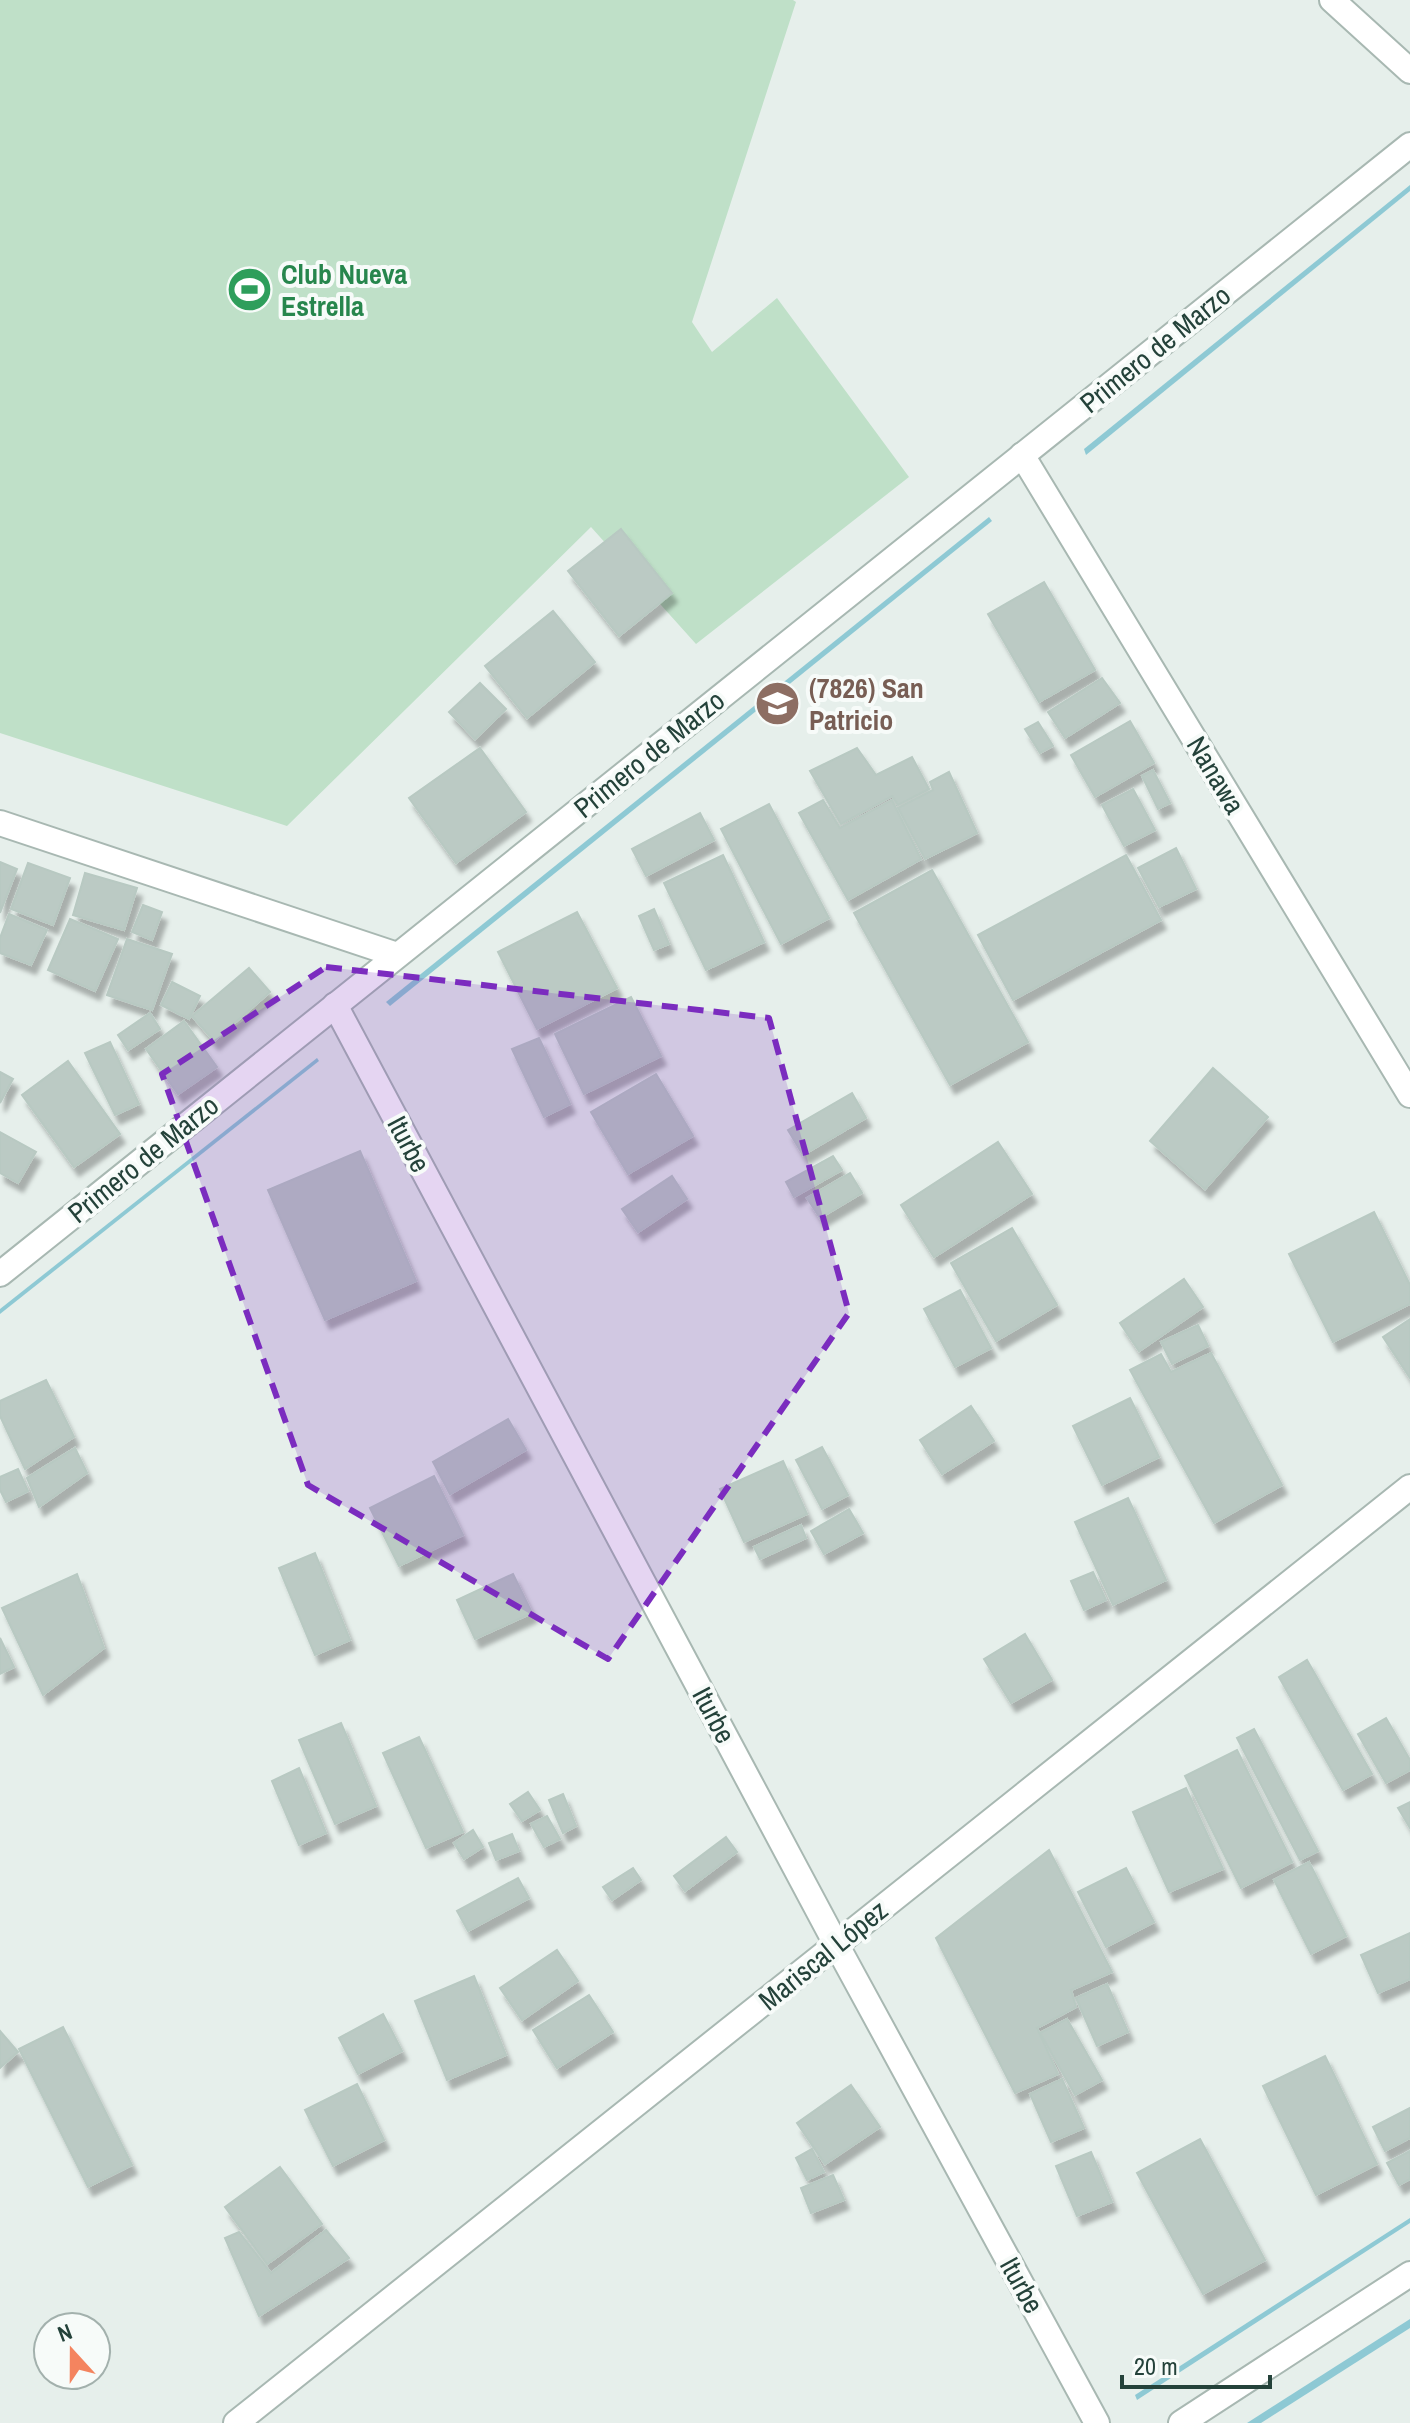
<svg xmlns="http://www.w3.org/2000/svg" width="1410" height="2423" viewBox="0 0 1410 2423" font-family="'Archivo Narrow',sans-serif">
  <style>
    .green { fill: #bfe0c8 }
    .water { fill: #8ec9d4 }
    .building { fill: #bbcac4; stroke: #b8c9c2; stroke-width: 2; filter: url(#shadow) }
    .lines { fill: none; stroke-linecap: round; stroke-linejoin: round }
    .street-casing { stroke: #a8b8b2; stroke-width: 28 }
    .street { stroke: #fff; stroke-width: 24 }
    .marked { fill: #7b2cbf; fill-opacity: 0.2; stroke: #7b2cbf; stroke-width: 6; stroke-dasharray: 16 10; stroke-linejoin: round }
    .labels { text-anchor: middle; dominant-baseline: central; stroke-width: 8; stroke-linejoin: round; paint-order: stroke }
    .leisure-label { font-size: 28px; font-weight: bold; fill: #27864d; stroke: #f7fbf9; text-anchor: start }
    .street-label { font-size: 28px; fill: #24423a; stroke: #f7fbf9 }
    .education-label { font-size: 28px; font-weight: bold; fill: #785e54; stroke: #f7fbf9; text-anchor: start }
  </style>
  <defs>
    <filter id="shadow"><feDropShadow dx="5" dy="9" stdDeviation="2" flood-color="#0004"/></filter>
  </defs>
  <rect width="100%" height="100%" fill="#e6efeb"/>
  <polygon class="green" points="0,0 793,0 796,2 692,322 712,352 777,298 909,477 696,644 591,527 287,826 0,733"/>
  <g class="water">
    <polygon points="1410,185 1410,191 1086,455 1084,449"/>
    <polygon points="989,517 992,521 390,1006 386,1002"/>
    <polygon points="317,1058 319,1061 0,1314 0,1309"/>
    <polygon points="1410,2218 1410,2223 1137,2400 1135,2395"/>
    <polygon points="1410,2319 1410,2328 1261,2423 1247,2423"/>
  </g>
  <g class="building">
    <polygon points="621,529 672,593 619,636 568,571"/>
    <polygon points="1044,582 1095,670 1039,702 988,614"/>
    <polygon points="553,611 595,662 527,718 485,666"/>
    <polygon points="1102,678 1120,703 1065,738 1048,712"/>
    <polygon points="480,683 506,709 475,739 449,712"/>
    <polygon points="1130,721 1154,763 1095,797 1071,755"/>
    <polygon points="1038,722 1053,746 1040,753 1025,729"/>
    <polygon points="480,748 526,812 456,863 409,798"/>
    <polygon points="857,748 876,775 912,757 929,789 898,805 892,796 841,824 810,771"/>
    <polygon points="1153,770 1170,803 1158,809 1142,776"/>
    <polygon points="949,772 977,833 925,859 898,808 933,790 930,782"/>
    <polygon points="1133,789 1155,830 1124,846 1102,805"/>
    <polygon points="823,800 840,828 892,800 921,859 848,900 799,813"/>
    <polygon points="769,804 829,918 781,944 721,829"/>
    <polygon points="700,813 714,840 646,876 632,849"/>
    <polygon points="1176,848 1196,889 1159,907 1138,868"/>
    <polygon points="723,855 764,942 706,970 664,883"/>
    <polygon points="1126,855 1161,920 1013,1000 978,935"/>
    <polygon points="0,862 17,869 0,913"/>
    <polygon points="28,863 70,878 53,925 11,909"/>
    <polygon points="932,870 1028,1042 950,1085 854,913"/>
    <polygon points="85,873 137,888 124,930 73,915"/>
    <polygon points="143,905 162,912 152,940 132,932"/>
    <polygon points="654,909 669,944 654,950 639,916"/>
    <polygon points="577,912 617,988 537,1029 498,952"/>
    <polygon points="9,914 47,930 31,965 0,953 0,938"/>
    <polygon points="70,919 118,939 95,991 48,970"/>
    <polygon points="127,939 172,954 152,1010 107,995"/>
    <polygon points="249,968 270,992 214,1041 192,1016"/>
    <polygon points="172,982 200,996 189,1019 161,1005"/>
    <polygon points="631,997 661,1056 584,1094 555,1034"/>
    <polygon points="150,1013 160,1029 128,1050 118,1035"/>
    <polygon points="184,1021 217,1067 178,1094 146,1049"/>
    <polygon points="539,1038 570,1104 544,1117 512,1049"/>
    <polygon points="110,1042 139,1104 115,1115 85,1053"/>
    <polygon points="68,1061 120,1134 74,1167 22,1095"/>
    <polygon points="1213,1068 1268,1117 1205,1189 1150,1141"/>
    <polygon points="0,1072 13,1079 0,1103"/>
    <polygon points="656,1074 693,1136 628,1174 591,1112"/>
    <polygon points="852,1093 866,1118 803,1155 788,1130"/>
    <polygon points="0,1132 36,1152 18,1183 0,1173"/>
    <polygon points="998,1142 1032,1194 934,1257 901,1205"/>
    <polygon points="360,1151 416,1281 325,1320 268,1190"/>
    <polygon points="833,1156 842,1170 794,1197 786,1182"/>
    <polygon points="850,1173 862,1193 820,1218 807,1198"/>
    <polygon points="672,1176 687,1199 638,1232 622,1209"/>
    <polygon points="1374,1212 1410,1285 1410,1304 1333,1342 1289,1254"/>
    <polygon points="1012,1228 1057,1305 996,1341 951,1263"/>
    <polygon points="1184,1279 1203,1307 1139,1351 1120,1323"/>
    <polygon points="960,1290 991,1348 955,1367 924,1309"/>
    <polygon points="1410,1319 1410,1378 1383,1337"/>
    <polygon points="1198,1325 1208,1346 1172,1364 1161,1342"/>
    <polygon points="1211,1353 1282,1485 1214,1523 1130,1370 1161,1354 1171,1372"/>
    <polygon points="46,1380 74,1437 25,1469 0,1416 0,1401"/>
    <polygon points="1130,1398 1159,1457 1102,1485 1073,1426"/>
    <polygon points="971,1406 994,1441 942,1474 920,1440"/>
    <polygon points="508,1419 526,1450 450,1494 433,1462"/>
    <polygon points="822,1447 848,1495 822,1509 796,1460"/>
    <polygon points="75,1448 87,1473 39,1507 27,1478"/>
    <polygon points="783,1461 807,1514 744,1542 720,1489"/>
    <polygon points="18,1469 28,1491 6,1502 0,1490 0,1477"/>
    <polygon points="434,1476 463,1535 399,1566 370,1508"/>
    <polygon points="1128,1498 1166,1580 1113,1605 1075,1522"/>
    <polygon points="849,1509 863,1533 824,1554 811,1531"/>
    <polygon points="801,1525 806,1538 760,1559 754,1547"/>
    <polygon points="315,1553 350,1640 315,1655 279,1568"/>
    <polygon points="1093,1572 1106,1600 1084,1610 1071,1581"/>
    <polygon points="77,1574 104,1648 43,1695 2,1608"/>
    <polygon points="513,1574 532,1613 475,1639 457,1600"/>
    <polygon points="1025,1634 1052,1680 1011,1703 984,1659"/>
    <polygon points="0,1638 14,1667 0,1674"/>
    <polygon points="1307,1660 1372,1774 1343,1790 1279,1677"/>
    <polygon points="1386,1718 1410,1760 1410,1770 1386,1783 1358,1734"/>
    <polygon points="341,1723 376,1806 335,1824 299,1740"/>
    <polygon points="1254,1729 1318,1851 1300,1860 1237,1738"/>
    <polygon points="419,1737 463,1832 426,1848 383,1753"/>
    <polygon points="1237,1750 1292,1862 1241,1888 1185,1776"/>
    <polygon points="299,1768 326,1833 299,1845 272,1781"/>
    <polygon points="1186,1788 1223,1869 1169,1892 1133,1812"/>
    <polygon points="528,1792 540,1810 522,1821 510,1804"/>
    <polygon points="563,1794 576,1826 563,1833 549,1800"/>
    <polygon points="1410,1802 1410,1828 1398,1808"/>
    <polygon points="547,1816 560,1839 544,1847 531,1824"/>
    <polygon points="473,1830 483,1847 464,1859 454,1843"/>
    <polygon points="512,1834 519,1851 496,1860 489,1843"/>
    <polygon points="726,1837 737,1852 685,1891 674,1876"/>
    <polygon points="1049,1850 1112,1972 1071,1990 1076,2007 1037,2028 1058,2074 1015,2093 936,1938"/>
    <polygon points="1309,1862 1346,1936 1311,1954 1274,1880"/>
    <polygon points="633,1868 641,1880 612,1900 603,1887"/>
    <polygon points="1126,1868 1154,1922 1106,1947 1078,1892"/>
    <polygon points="518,1878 529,1898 468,1931 457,1911"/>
    <polygon points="1410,1933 1410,1979 1378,1993 1361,1955"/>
    <polygon points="557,1950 578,1981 522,2020 500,1988"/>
    <polygon points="474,1976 506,2055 447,2080 415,2001"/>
    <polygon points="1107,1984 1128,2032 1097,2046 1076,1998"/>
    <polygon points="589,1995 613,2032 557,2068 533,2030"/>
    <polygon points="383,2014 402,2051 358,2074 339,2038"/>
    <polygon points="1067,2019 1102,2080 1075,2095 1040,2033"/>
    <polygon points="63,2027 132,2165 88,2187 19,2049"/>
    <polygon points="0,2031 18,2052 0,2068"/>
    <polygon points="1325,2056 1377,2164 1316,2195 1263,2086"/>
    <polygon points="1062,2079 1084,2128 1051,2142 1030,2094"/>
    <polygon points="357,2084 384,2140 333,2166 305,2110"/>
    <polygon points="851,2085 880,2127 825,2164 797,2123"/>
    <polygon points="1410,2108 1410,2138 1385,2151 1373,2127"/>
    <polygon points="1200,2139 1265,2260 1203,2294 1137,2173"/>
    <polygon points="812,2149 824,2172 807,2180 796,2158"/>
    <polygon points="1410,2151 1410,2179 1399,2185 1387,2163"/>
    <polygon points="1091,2152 1112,2202 1077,2216 1056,2166"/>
    <polygon points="280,2167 322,2224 267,2264 225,2207"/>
    <polygon points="833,2175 844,2200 811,2213 801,2188"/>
    <polygon points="326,2230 349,2258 259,2316 225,2238 239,2232 271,2273"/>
  </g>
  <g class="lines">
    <defs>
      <g id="street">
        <polyline points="1332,0 1410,71"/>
        <polyline points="1022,455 1410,1095"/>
        <polyline points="0,823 397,955"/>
        <polyline points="335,1005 836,1944 1097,2423"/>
        <polyline points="0,1274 1410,145"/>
        <polyline points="236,2423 1410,1487"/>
        <polyline points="1181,2423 1410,2274"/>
      </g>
    </defs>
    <use href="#street" class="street-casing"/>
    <use href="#street" class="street"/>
  </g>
  <path class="marked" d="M326,967L769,1018L849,1313L608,1659L308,1485L162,1074Z"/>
  <defs>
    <symbol id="stadium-disc" viewBox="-11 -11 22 22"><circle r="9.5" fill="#2e9e5b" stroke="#f7fbf9"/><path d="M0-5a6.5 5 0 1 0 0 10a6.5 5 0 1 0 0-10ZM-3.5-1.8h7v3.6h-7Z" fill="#fff"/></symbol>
    <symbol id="school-disc" viewBox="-11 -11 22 22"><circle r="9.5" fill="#8d6e63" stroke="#f7fbf9"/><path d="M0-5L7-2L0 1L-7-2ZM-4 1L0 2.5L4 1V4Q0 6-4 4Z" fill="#fff"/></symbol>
  </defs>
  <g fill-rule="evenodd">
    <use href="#stadium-disc" x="224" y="264" width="51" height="51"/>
    <use href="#school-disc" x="752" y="678" width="51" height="51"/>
  </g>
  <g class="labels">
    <g class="leisure-label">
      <text x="281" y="274">Club Nueva<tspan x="281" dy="32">Estrella</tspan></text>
    </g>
    <g class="street-label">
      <text transform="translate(1155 349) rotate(-39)">Primero de Marzo</text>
      <text transform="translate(649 754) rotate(-39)">Primero de Marzo</text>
      <text transform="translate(1216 775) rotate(59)">Nanawa</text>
      <text transform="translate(409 1144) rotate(62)">Iturbe</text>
      <text transform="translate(143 1159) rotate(-39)">Primero de Marzo</text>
      <text transform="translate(714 1715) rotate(62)">Iturbe</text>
      <text transform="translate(823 1955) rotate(-39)">Mariscal López</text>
      <text transform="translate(1022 2285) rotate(61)">Iturbe</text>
    </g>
    <g class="education-label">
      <text x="809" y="688">(7826) San<tspan x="809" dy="32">Patricio</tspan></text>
    </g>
  </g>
  <g transform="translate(72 2351) rotate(339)"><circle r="38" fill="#f7fbf9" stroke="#a3b1ad" stroke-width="2"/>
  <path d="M0-6L14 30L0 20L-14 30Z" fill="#f4845f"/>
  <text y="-12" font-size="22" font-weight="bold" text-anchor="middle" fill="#24423a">N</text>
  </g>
  <path d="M1122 2375v12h148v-12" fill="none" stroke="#24423a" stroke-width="4"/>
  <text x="1134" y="2375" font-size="24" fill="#24423a" stroke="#f7fbf9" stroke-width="6" paint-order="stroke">20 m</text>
</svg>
